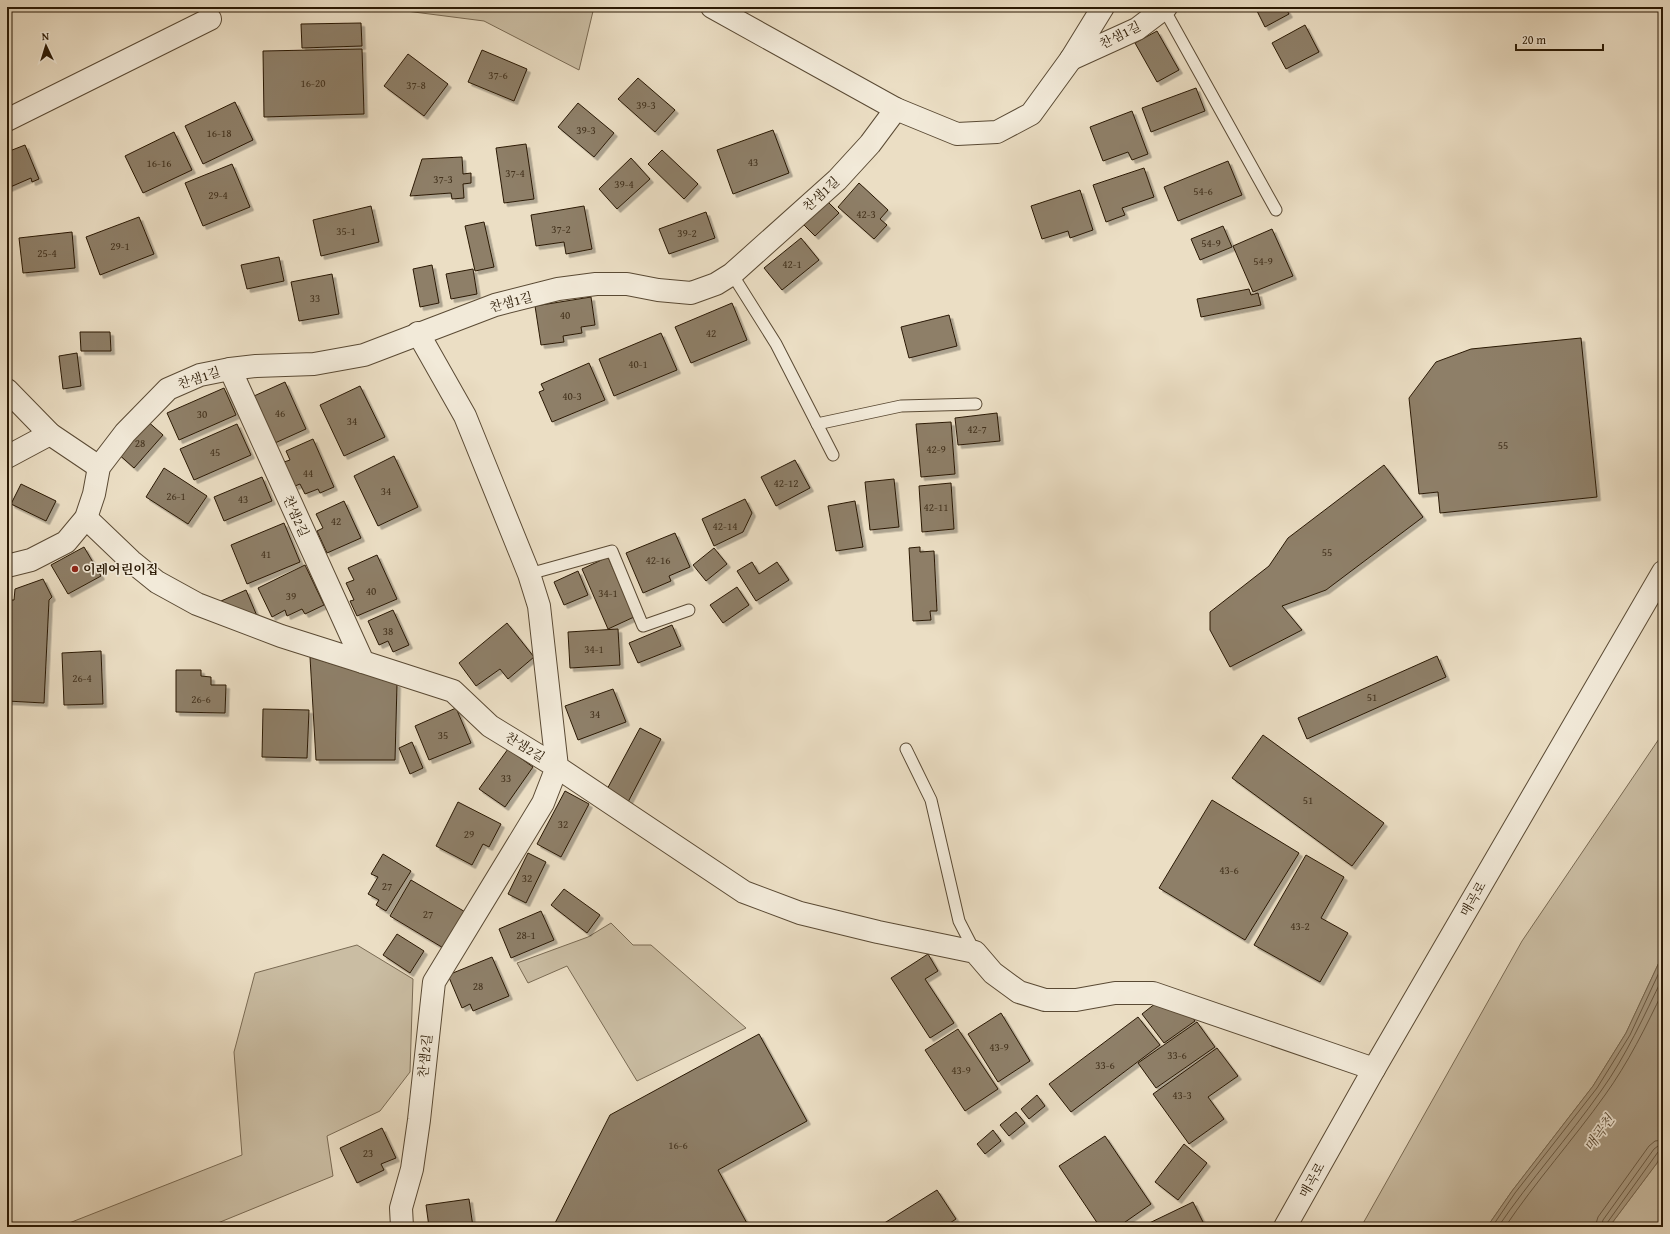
<svg xmlns="http://www.w3.org/2000/svg" width="1670" height="1234" viewBox="0 0 1670 1234" font-family="'Gentium Book Plus','Noto Serif KR',serif">
  <style>
    .green { fill: #cabda3; stroke: #7a6b54 }
    .water { fill: #a99b83; stroke: #766750 }
    .lines { fill: none; stroke-linecap: round; stroke-linejoin: round }
    .shore { stroke: #6a5a44; stroke-width: 1 }
    .building { fill: #8e7f68; stroke: #2a1904; filter: url(#shadow) }
    .service-casing { stroke: #5a4a34; stroke-width: 13 }
    .minor-casing { stroke: #5a4a34; stroke-width: 24 }
    .tertiary-casing { stroke: #5a4a34; stroke-width: 24 }
    .service { stroke: #f2ead9; stroke-width: 11 }
    .minor { stroke: #f2ead9; stroke-width: 22 }
    .tertiary { stroke: #f2ead9; stroke-width: 22 }
    .poi-dot { fill: #8f2418; stroke: #f2ead9; stroke-width: 1.5 }
    .labels { text-anchor: middle; dominant-baseline: central; stroke-width: 3.5; stroke-linejoin: round; paint-order: stroke }
    .number-label { font-size: 11px; fill: #43321d }
    .street-label { font-size: 13px; fill: #2a1904; stroke: #f2ead9 }
    .poi-label { font-size: 13px; font-weight: bold; fill: #2a1904; stroke: #f2ead9; text-anchor: start }
    .water-label { font-size: 14px; font-style: italic; fill: #5d4d37; stroke: #f2ead9 }
  </style>
  <defs>
    <filter id="shadow"><feDropShadow dx="3.5" dy="3.5" stdDeviation="0" flood-color="#0004"/></filter>
  </defs>
  <rect width="100%" height="100%" fill="#ebdec4"/>
  <filter id="stains"><feTurbulence type="fractalNoise" baseFrequency=".005" numOctaves="4"/><feColorMatrix values="0 0 0 0 .2 0 0 0 0 .09 0 0 0 0 .02 0 0 0 .5 -.17"/></filter>
  <radialGradient id="worn" r=".72"><stop offset=".6" stop-color="#630" stop-opacity="0"/><stop offset="1" stop-color="#630" stop-opacity=".3"/></radialGradient>
  <g class="green">
    <polygon points="375,7 594,7 579,70 484,21"/>
    <polygon points="1663,733 1663,954 1626,1033 1593,1086 1512,1191 1487,1227 1361,1227 1522,941"/>
    <polygon points="611,923 633,945 651,945 746,1028 637,1081 567,966 528,983 517,963 588,937"/>
    <polygon points="357,945 413,979 410,1072 380,1111 327,1136 333,1176 208,1227 59,1227 242,1155 234,1052 255,973"/>
    <polygon points="1663,1152 1663,1227 1609,1227 1657,1163"/>
  </g>
  <polygon class="water" points="1663,954 1663,1152 1657,1163 1609,1227 1487,1227 1512,1191 1593,1086 1626,1033"/>
  <g class="lines">
    <g class="shore">
      <polyline points="1492,1227 1515,1193 1597,1088 1630,1035 1663,964"/>
      <path d="M1498,1227C1530,1180 1568,1138 1601,1091C1626,1056 1644,1016 1663,977"/>
      <path d="M1505,1227C1536,1181 1573,1140 1605,1095C1628,1063 1646,1027 1663,991"/>
      <polyline points="1595,1227 1598,1217 1649,1146 1655,1141 1663,1140"/>
      <polyline points="1601,1227 1603,1220 1654,1149 1658,1146 1663,1146"/>
      <polyline points="1606,1227 1607,1223 1658,1152 1663,1151"/>
    </g>
  </g>
  <g class="building">
    <polygon points="1255,7 1285,7 1289,14 1265,27"/>
    <polygon points="361,23 362,46 302,48 301,24"/>
    <polygon points="1305,25 1319,52 1286,69 1272,43"/>
    <polygon points="1157,31 1179,70 1157,82 1135,43"/>
    <polygon points="362,49 364,114 264,117 263,51"/>
    <polygon points="482,50 527,69 514,101 468,82"/>
    <polygon points="408,54 448,84 424,116 384,86"/>
    <polygon points="638,78 675,110 655,132 618,99"/>
    <polygon points="1196,88 1205,111 1151,132 1142,108"/>
    <polygon points="235,102 253,140 203,164 185,126"/>
    <polygon points="578,103 614,133 594,157 558,127"/>
    <polygon points="1132,111 1148,154 1132,160 1128,152 1103,161 1090,127"/>
    <polygon points="773,130 789,173 733,194 717,150"/>
    <polygon points="174,132 192,170 143,193 125,156"/>
    <polygon points="526,144 534,199 504,203 496,148"/>
    <polygon points="25,145 39,179 32,182 31,178 8,188 7,152"/>
    <polygon points="662,150 698,184 684,199 648,164"/>
    <polygon points="462,157 463,174 471,173 471,183 463,184 464,198 452,199 451,193 410,196 422,159"/>
    <polygon points="631,158 650,179 617,209 599,189"/>
    <polygon points="1228,161 1242,195 1178,221 1164,187"/>
    <polygon points="232,164 250,207 203,226 185,183"/>
    <polygon points="1144,168 1154,197 1122,208 1125,215 1106,222 1093,185"/>
    <polygon points="859,183 888,210 880,219 887,225 874,239 838,207"/>
    <polygon points="1080,190 1093,230 1070,238 1068,231 1042,239 1031,206"/>
    <polygon points="827,201 839,213 815,236 803,224"/>
    <polygon points="371,206 379,242 321,256 313,220"/>
    <polygon points="584,206 592,249 566,254 564,242 536,246 531,215"/>
    <polygon points="706,212 715,238 669,254 659,229"/>
    <polygon points="139,217 154,254 100,275 86,237"/>
    <polygon points="484,222 494,267 475,271 465,226"/>
    <polygon points="1223,226 1232,247 1200,260 1191,239"/>
    <polygon points="1272,229 1293,276 1253,292 1233,246"/>
    <polygon points="72,232 75,268 23,273 19,238"/>
    <polygon points="801,238 819,260 782,290 764,268"/>
    <polygon points="279,257 284,281 247,289 241,265"/>
    <polygon points="432,265 439,303 420,307 413,269"/>
    <polygon points="473,269 477,294 451,299 446,274"/>
    <polygon points="332,274 339,314 299,321 291,282"/>
    <polygon points="1249,289 1251,295 1258,293 1261,305 1201,317 1197,299"/>
    <polygon points="591,297 595,325 581,327 582,333 563,336 564,342 541,345 535,306"/>
    <polygon points="732,303 747,340 691,363 675,327"/>
    <polygon points="949,315 957,346 909,358 901,327"/>
    <polygon points="80,332 110,332 111,351 81,351"/>
    <polygon points="661,333 677,370 614,396 599,359"/>
    <polygon points="1581,338 1597,497 1440,513 1438,492 1419,494 1409,398 1436,362 1471,349"/>
    <polygon points="77,353 81,386 63,389 59,356"/>
    <polygon points="589,363 605,400 552,422 539,392 544,390 541,384"/>
    <polygon points="285,382 306,429 275,443 254,396"/>
    <polygon points="360,386 385,437 344,456 320,405"/>
    <polygon points="224,388 236,415 179,440 167,413"/>
    <polygon points="997,413 1000,441 958,445 955,418"/>
    <polygon points="145,419 163,435 134,468 116,452"/>
    <polygon points="951,422 955,474 921,477 916,424"/>
    <polygon points="237,424 251,455 194,480 180,449"/>
    <polygon points="313,439 334,487 320,493 318,489 305,494 300,484 295,486 284,462 290,460 286,451"/>
    <polygon points="394,456 418,507 378,526 354,476"/>
    <polygon points="795,460 810,488 776,506 761,477"/>
    <polygon points="1384,465 1423,517 1326,590 1282,606 1302,630 1230,667 1210,630 1210,612 1269,566 1288,538"/>
    <polygon points="164,468 207,496 188,524 146,497"/>
    <polygon points="262,477 272,501 224,521 214,497"/>
    <polygon points="894,479 899,527 870,530 865,482"/>
    <polygon points="951,483 954,529 922,532 919,486"/>
    <polygon points="21,484 56,501 46,521 11,504"/>
    <polygon points="745,499 752,513 743,532 714,546 702,519"/>
    <polygon points="344,501 361,538 327,553 317,531 323,528 316,514"/>
    <polygon points="855,501 863,547 836,551 828,506"/>
    <polygon points="284,523 300,562 247,584 231,545"/>
    <polygon points="675,533 690,567 669,576 671,581 643,593 626,553"/>
    <polygon points="84,547 101,576 68,594 51,565"/>
    <polygon points="920,547 920,552 934,551 937,611 930,611 931,620 913,621 909,548"/>
    <polygon points="714,548 727,564 706,581 693,565"/>
    <polygon points="377,555 397,599 357,616 350,601 354,600 346,583 354,580 348,568"/>
    <polygon points="608,557 634,617 608,629 582,569"/>
    <polygon points="752,562 759,574 777,562 789,580 756,601 737,571"/>
    <polygon points="305,565 324,605 305,614 302,609 287,616 285,610 272,617 258,588"/>
    <polygon points="578,571 588,595 564,605 554,582"/>
    <polygon points="43,579 52,597 49,600 44,703 7,701 7,600 14,600 15,589"/>
    <polygon points="737,587 749,605 723,623 710,605"/>
    <polygon points="246,590 257,616 224,606 221,601"/>
    <polygon points="393,610 409,645 393,652 388,641 379,645 368,621"/>
    <polygon points="507,623 534,657 508,679 500,669 476,686 459,663"/>
    <polygon points="672,625 681,646 638,663 629,643"/>
    <polygon points="618,629 620,665 570,668 568,632"/>
    <polygon points="101,651 103,704 64,705 62,653"/>
    <polygon points="1437,656 1446,677 1307,739 1298,718"/>
    <polygon points="310,657 397,684 395,760 316,760"/>
    <polygon points="176,670 201,670 201,676 211,677 211,685 226,685 225,713 176,712"/>
    <polygon points="613,689 626,722 578,740 565,706"/>
    <polygon points="456,708 471,743 429,760 415,726"/>
    <polygon points="263,709 309,710 307,758 262,757"/>
    <polygon points="640,728 661,739 627,804 605,793"/>
    <polygon points="1263,735 1384,823 1352,866 1232,778"/>
    <polygon points="412,742 423,768 410,774 399,748"/>
    <polygon points="508,749 533,767 505,807 479,789"/>
    <polygon points="565,791 589,804 561,857 537,844"/>
    <polygon points="1212,800 1299,853 1245,940 1159,888"/>
    <polygon points="458,802 501,824 489,847 483,844 472,865 436,846"/>
    <polygon points="528,853 546,862 526,903 508,894"/>
    <polygon points="383,854 411,871 386,911 376,905 379,900 368,894 378,877 371,874"/>
    <polygon points="1306,855 1344,877 1321,918 1348,933 1320,982 1254,945"/>
    <polygon points="411,880 467,913 445,949 390,916"/>
    <polygon points="564,889 600,915 587,933 551,905"/>
    <polygon points="541,911 554,940 511,958 499,929"/>
    <polygon points="397,934 424,951 410,973 383,955"/>
    <polygon points="928,954 938,971 925,979 954,1023 930,1038 891,978"/>
    <polygon points="492,957 509,996 473,1011 470,1004 462,1008 448,975"/>
    <polygon points="1156,1003 1192,1017 1195,1021 1164,1043 1142,1014"/>
    <polygon points="1001,1013 1030,1061 998,1082 968,1034"/>
    <polygon points="1138,1017 1160,1045 1071,1112 1049,1084"/>
    <polygon points="1197,1022 1215,1047 1156,1088 1138,1063"/>
    <polygon points="958,1029 998,1089 965,1111 925,1050"/>
    <polygon points="759,1034 807,1121 718,1170 749,1227 553,1227 610,1115"/>
    <polygon points="1217,1048 1238,1076 1208,1097 1224,1119 1189,1144 1153,1094"/>
    <polygon points="1037,1095 1045,1106 1029,1119 1021,1109"/>
    <polygon points="1016,1112 1025,1123 1009,1136 1000,1125"/>
    <polygon points="382,1128 396,1158 381,1164 384,1170 357,1183 340,1148"/>
    <polygon points="993,1130 1001,1141 985,1154 977,1144"/>
    <polygon points="1105,1136 1151,1204 1118,1227 1100,1227 1059,1166"/>
    <polygon points="1184,1144 1207,1163 1178,1200 1155,1182"/>
    <polygon points="937,1190 956,1219 944,1227 878,1227"/>
    <polygon points="469,1199 473,1227 429,1227 426,1205"/>
    <polygon points="1193,1202 1205,1226 1141,1227"/>
  </g>
  <g class="lines">
    <defs>
      <g id="service">
        <polyline points="1164,9 1276,210"/>
        <polyline points="732,274 776,344 833,455"/>
        <polyline points="817,424 901,406 976,404"/>
        <polyline points="529,574 612,551 643,626 689,610"/>
        <polyline points="906,749 931,800 959,921 975,952"/>
      </g>
      <g id="minor">
        <polyline points="1071,59 1137,29 1166,7"/>
        <polyline points="7,120 210,19"/>
        <polyline points="418,333 465,416 529,574 539,606 557,767 744,892 800,913 878,932 975,952 993,973 1019,992 1045,1000 1076,1000 1115,993 1153,993 1374,1069"/>
        <polyline points="230,369 363,662 453,691 490,726 557,767 543,803 434,982 419,1120 412,1169 401,1208 402,1227"/>
        <polyline points="7,390 50,434 99,467"/>
        <polyline points="7,457 50,434"/>
        <polyline points="86,518 131,561 157,582 197,604 281,636 363,662"/>
        <polyline points="7,566 31,560 66,542 86,518 94,494 99,467 125,433 168,389 200,375 230,369 256,366 314,364 364,355 495,305 558,289 596,284 627,284 658,290 691,293 716,284 732,274 837,180 870,144 896,109"/>
      </g>
      <g id="tertiary">
        <polyline points="712,7 896,109 957,134 997,132 1031,114 1071,59 1103,7"/>
        <polyline points="1285,1227 1374,1069 1663,572"/>
      </g>
    </defs>
    <use href="#service" class="service-casing"/>
    <use href="#minor" class="minor-casing"/>
    <use href="#tertiary" class="tertiary-casing"/>
    <use href="#service" class="service"/>
    <use href="#minor" class="minor"/>
    <use href="#tertiary" class="tertiary"/>
  </g>
  <circle class="poi-dot" cx="75" cy="569" r="4"/>
  <g class="labels">
    <g class="number-label">
      <text x="498" y="75">37-6</text>
      <text x="313" y="83">16-20</text>
      <text x="416" y="85">37-8</text>
      <text x="646" y="105">39-3</text>
      <text x="586" y="130">39-3</text>
      <text x="219" y="133">16-18</text>
      <text x="753" y="162">43</text>
      <text x="159" y="163">16-16</text>
      <text x="515" y="173">37-4</text>
      <text x="443" y="179">37-3</text>
      <text x="624" y="184">39-4</text>
      <text x="1203" y="191">54-6</text>
      <text x="218" y="195">29-4</text>
      <text x="866" y="214">42-3</text>
      <text x="561" y="229">37-2</text>
      <text x="346" y="231">35-1</text>
      <text x="687" y="233">39-2</text>
      <text x="1211" y="243">54-9</text>
      <text x="120" y="246">29-1</text>
      <text x="47" y="253">25-4</text>
      <text x="1263" y="261">54-9</text>
      <text x="792" y="264">42-1</text>
      <text x="315" y="298">33</text>
      <text x="565" y="315">40</text>
      <text x="711" y="333">42</text>
      <text x="638" y="364">40-1</text>
      <text x="572" y="396">40-3</text>
      <text x="280" y="413">46</text>
      <text x="202" y="414">30</text>
      <text x="352" y="421">34</text>
      <text x="977" y="429">42-7</text>
      <text x="140" y="443">28</text>
      <text x="1503" y="445">55</text>
      <text x="936" y="449">42-9</text>
      <text x="215" y="452">45</text>
      <text x="308" y="473">44</text>
      <text x="786" y="483">42-12</text>
      <text x="386" y="491">34</text>
      <text x="176" y="496">26-1</text>
      <text x="243" y="499">43</text>
      <text x="936" y="507">42-11</text>
      <text x="336" y="521">42</text>
      <text x="725" y="526">42-14</text>
      <text x="1327" y="552">55</text>
      <text x="266" y="554">41</text>
      <text x="658" y="560">42-16</text>
      <text x="371" y="591">40</text>
      <text x="608" y="593">34-1</text>
      <text x="291" y="596">39</text>
      <text x="388" y="631">38</text>
      <text x="594" y="649">34-1</text>
      <text x="82" y="678">26-4</text>
      <text x="1372" y="697">51</text>
      <text x="201" y="699">26-6</text>
      <text x="595" y="714">34</text>
      <text x="443" y="735">35</text>
      <text x="506" y="778">33</text>
      <text x="1308" y="800">51</text>
      <text x="563" y="824">32</text>
      <text x="469" y="834">29</text>
      <text x="1229" y="870">43-6</text>
      <text x="527" y="878">32</text>
      <text x="387" y="886">27</text>
      <text x="428" y="914">27</text>
      <text x="1300" y="926">43-2</text>
      <text x="526" y="935">28-1</text>
      <text x="478" y="986">28</text>
      <text x="999" y="1047">43-9</text>
      <text x="1177" y="1055">33-6</text>
      <text x="1105" y="1065">33-6</text>
      <text x="961" y="1070">43-9</text>
      <text x="1182" y="1095">43-3</text>
      <text x="678" y="1145">16-6</text>
      <text x="368" y="1153">23</text>
    </g>
    <g class="street-label">
      <text transform="translate(1120 35) rotate(-27)">찬샘1길</text>
      <text transform="translate(821 194) rotate(-43)">찬샘1길</text>
      <text transform="translate(511 302) rotate(-15)">찬샘1길</text>
      <text transform="translate(199 378) rotate(-18)">찬샘1길</text>
      <text transform="translate(296 516) rotate(66)">찬샘2길</text>
      <text transform="translate(525 747) rotate(32)">찬샘2길</text>
      <text transform="translate(1473 899) rotate(-60)">매곡로</text>
      <text transform="translate(425 1056) rotate(-84)">찬샘2길</text>
      <text transform="translate(1312 1180) rotate(-61)">매곡로</text>
    </g>
    <g class="poi-label">
      <text x="83" y="569">이레어린이집</text>
    </g>
    <g class="water-label">
      <text transform="translate(1599 1133) rotate(-55)">매곡천</text>
    </g>
  </g>
  <rect width="1670" height="1234" fill="none" stroke="#ebdec4" stroke-width="24"/>
  <rect x="8" y="8" width="1654" height="1218" fill="none" stroke="#2a1904" stroke-width="2"/>
  <rect x="12" y="12" width="1646" height="1210" fill="none" stroke="#2a1904"/>
  <g transform="translate(46 46) rotate(356)" stroke="#f2ead9" stroke-width="3" paint-order="stroke">
  <path d="M0-3L7 15L0 10L-7 15Z" fill="#2a1904"/>
  <text y="-6" font-size="11" font-weight="bold" text-anchor="middle" fill="#2a1904">N</text>
  </g>
  <path d="M1516 44v6h87v-6" fill="none" stroke="#2a1904" stroke-width="2"/>
  <text x="1522" y="44" font-size="12" fill="#2a1904" stroke="#f2ead9" stroke-width="3" paint-order="stroke">20 m</text>
  <rect width="100%" height="100%" filter="url(#stains)"/>
  <rect width="100%" height="100%" fill="url(#worn)"/>
</svg>
